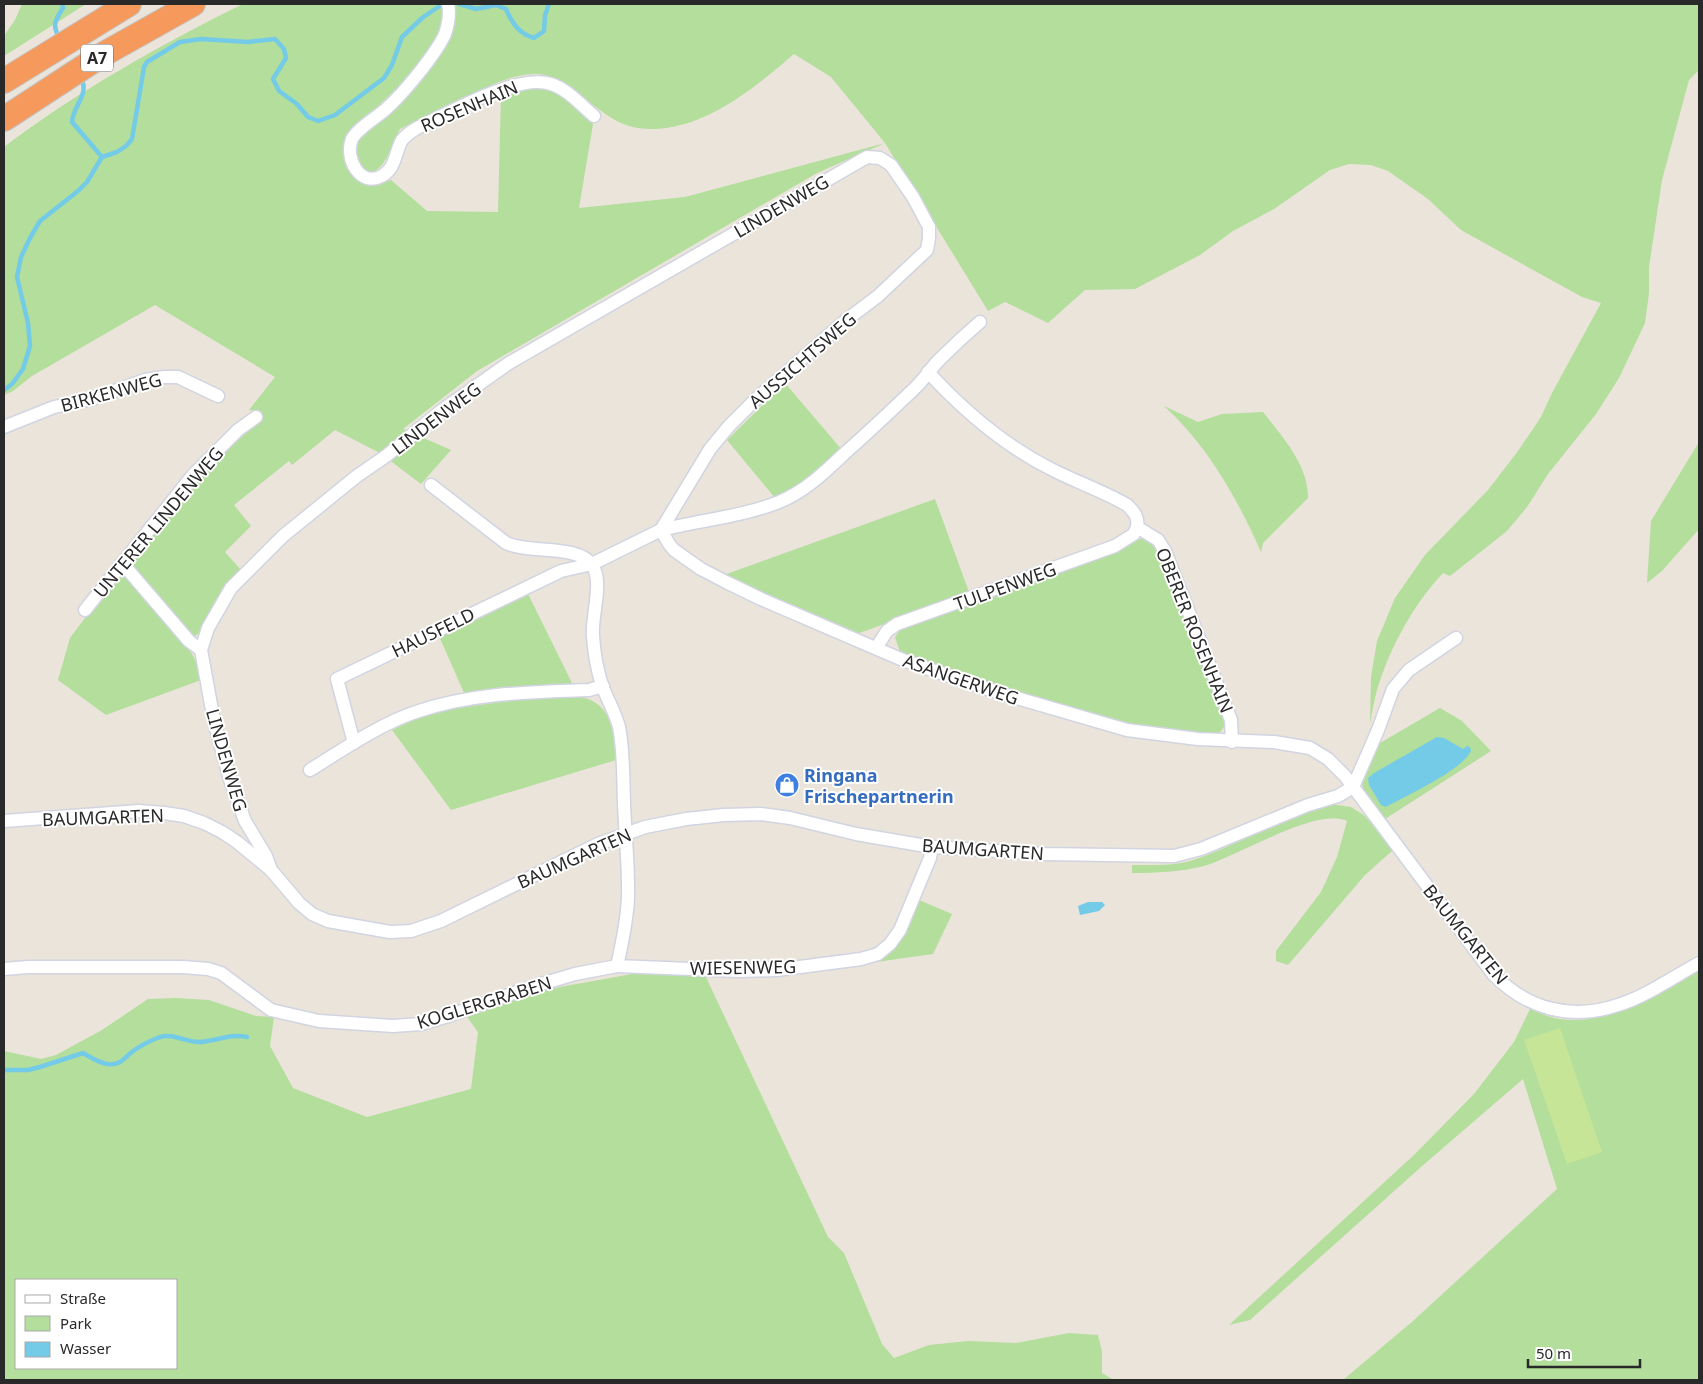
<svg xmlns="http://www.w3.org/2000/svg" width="1703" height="1384" viewBox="0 0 1703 1384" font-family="'Noto Sans',sans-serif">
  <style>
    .green { fill: #b3de9b; fill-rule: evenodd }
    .pitch { fill: #c6e597 }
    .water { fill: #74cbe7 }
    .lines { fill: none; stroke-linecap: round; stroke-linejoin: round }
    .stream { stroke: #74cbe7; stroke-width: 4.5 }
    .minor-casing { stroke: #d1d4e1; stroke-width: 15 }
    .motorway-casing { stroke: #c3c3c3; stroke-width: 26 }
    .minor { stroke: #fff; stroke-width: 12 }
    .motorway { stroke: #f59a5c; stroke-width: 24 }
    .labels { text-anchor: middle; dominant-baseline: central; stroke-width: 4; stroke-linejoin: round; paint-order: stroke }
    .shield { fill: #fff; stroke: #696969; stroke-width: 1 }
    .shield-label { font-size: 16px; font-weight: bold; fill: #292929 }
    .street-label { font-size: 18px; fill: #292929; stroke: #fff }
    .shop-label { font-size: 18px; font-weight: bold; fill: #366cbe; stroke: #fff; text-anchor: start }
  </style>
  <rect width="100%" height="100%" fill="#eae4db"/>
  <g class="green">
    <polygon points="22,4 86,4 4,56 4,36 15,20"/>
    <path d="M243,4H442C449,43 400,85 374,110C368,116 357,123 352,131C346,142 345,156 346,168L353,175L379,183L391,180L427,211L498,212L501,94L534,85L560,93L593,124L579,208L685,197L885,143L831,77L794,54C752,90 697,136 638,128C623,126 609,117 597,108C580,95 559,74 536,74C509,74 481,90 458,101C438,110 419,120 400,129C391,145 389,162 374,172C357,169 356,163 350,148L435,56L450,4H1699V70L1689,80L1662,180L1649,267V293L1645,323L1619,378L1596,414L1548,474L1527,507L1507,531L1450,576L1443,573C1413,605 1390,647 1377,690C1374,701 1372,712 1370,724L1371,677L1377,641L1395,598L1425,555L1488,490L1518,451L1541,417L1552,393L1601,303L1582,297L1461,230L1428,199L1388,171L1371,165L1349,164L1330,170L1274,209L1233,231L1200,255L1135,289L1085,290L1048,323L1005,302L988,311L885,143L817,173L477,371L403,429L451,450L421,484L380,453L335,430L292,465L289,461L234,505L251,526L225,552L241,570L202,631L195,636L189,631L138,571L134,566V558L196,481L263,416L256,411L249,410L275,377L155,305L32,376L13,391L4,395V147C78,91 160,45 243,4Z"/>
    <polygon points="785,383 842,450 800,486 775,498 727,440"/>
    <path d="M1164,406L1198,422L1222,414L1263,412C1283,438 1308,464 1308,498L1263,543L1261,552C1237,498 1208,446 1164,406Z"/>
    <polygon points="1699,442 1699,529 1662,571 1647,583 1651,521"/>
    <polygon points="935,499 969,592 868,630 859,633 854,632 763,595 724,575"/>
    <path d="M1142,538C1151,542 1156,546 1161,555L1224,718C1225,723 1225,728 1220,732C1213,738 1199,734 1191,733C1090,725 994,685 900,652L895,637L901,629L1112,553Z"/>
    <polygon points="121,575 127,577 192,654 197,664 201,680 106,715 58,680 70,638 115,578"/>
    <polygon points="528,594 573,685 465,695 439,636"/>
    <path d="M578,696C613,703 613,730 616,760L451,810L392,730L418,718L457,708L537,697Z"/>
    <polygon points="1440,708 1462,721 1491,751 1385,819 1364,791 1362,783 1362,776 1375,746"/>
    <path d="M1330,804L1351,807L1365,816L1393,850L1365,875L1288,965L1276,961V951L1321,892L1337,857L1347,821C1318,806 1236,857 1204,866C1180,872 1157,873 1132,873V865C1151,865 1171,866 1190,861C1238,846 1281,817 1330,804Z"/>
    <path d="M919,900L952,914L933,954L876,962C904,949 908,927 919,900Z"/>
    <path d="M1699,969V1380H1343L1413,1321L1557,1189L1523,1079L1421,1167L1250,1320L1229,1325L1415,1154L1474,1094L1514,1042L1530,1009C1539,1013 1549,1017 1559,1019C1611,1026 1657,994 1699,969Z"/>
    <path d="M632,974L705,975L828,1237L844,1253L882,1344L894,1358L929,1345L968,1341L1016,1343L1069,1333L1098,1335L1102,1352V1373L1114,1380H4V1051L41,1059L56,1055L102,1030L148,999L175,998L209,1000L256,1016L274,1017L270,1046L293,1088L367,1117L471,1089L478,1032L467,1017L509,1001L560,987ZM16,1280H176V1368H16Z"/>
  </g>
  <polygon class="pitch" points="1560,1028 1602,1152 1567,1164 1524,1040"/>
  <g class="water">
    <path d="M1437,737L1444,738L1463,749L1467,746L1470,747L1471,751C1461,771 1407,795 1386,807L1381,805L1369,785L1368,778L1374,773Z"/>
    <polygon points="1088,902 1102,902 1105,905 1099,911 1080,915 1078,906"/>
  </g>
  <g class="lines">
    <g class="stream">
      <path d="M459,4L476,9L496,5L506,9C512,23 519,34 534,38L544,31L545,15L549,4"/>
      <path d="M59,38C52,24 55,21 63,8L62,4"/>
      <path d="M81,78C90,95 73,105 72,122L102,157"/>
      <polyline points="4,390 12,384 23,369 30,346 28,323 17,277 21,257 30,238 40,221 78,191 87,182 102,157 117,152 126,146 132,139 144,67 147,62 180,42 201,39 248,42 275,39 284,49 286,58 273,79 279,91 297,104 308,117 318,121 335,115 384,78 392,65 402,37 422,18 441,5"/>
      <path d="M4,1070H28L40,1067L83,1053C90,1057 99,1063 107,1064C121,1066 124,1058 133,1051C140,1046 152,1040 160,1037C173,1033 185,1042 198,1042C215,1042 229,1033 247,1037"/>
    </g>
    <defs>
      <g id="minor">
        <path d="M448,4C450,13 448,25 445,34C436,54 403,94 386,109C377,117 357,129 352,139C344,158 360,188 382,176C396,168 395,152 402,140C406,135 412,131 417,128C449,113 518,73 551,84C567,89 581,105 594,116"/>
        <path d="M928,372C964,411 1003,445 1051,469C1076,482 1103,491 1127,505C1134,512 1139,517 1137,527L1158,540L1165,551L1231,720L1232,742"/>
        <polyline points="4,427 54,407 92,399 145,380 164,377 178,377 218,396"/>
        <path d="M431,485L506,543C529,554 578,544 592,565C604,582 591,616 593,636C594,653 597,669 602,685C607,699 615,712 619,727C624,752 623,778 624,803C625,834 629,867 628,898C627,921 622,944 617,966L739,971L777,970L861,959L878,954L890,944L900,930L930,858L932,847"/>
        <path d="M661,530C700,520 741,517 779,502C806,491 826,471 846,452C870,431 893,409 916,387C924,379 931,369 938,361C952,347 966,334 980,322"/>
        <polyline points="122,563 189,641 201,650"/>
        <polyline points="85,610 193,475 238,430 256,417"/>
        <polyline points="876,648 887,631 897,624 1115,546 1134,534 1137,527"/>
        <path d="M354,743L337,679L561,571L592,564L661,530L669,544L674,550L701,569L726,582L761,599L903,660L996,692L1127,730L1198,739L1274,742L1310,748L1328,759L1345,776L1493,974C1527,1009 1571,1021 1618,1005C1645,997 1675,976 1699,963"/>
        <path d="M310,770C342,750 380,724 416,712C472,693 530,692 589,690L603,686"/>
        <polyline points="4,821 139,811 164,813 184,816 204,823 222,832 237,842 271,870 299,903 312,914 328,921 390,932 411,931 441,921 598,844 645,827 686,819 724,815 761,814 790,818 856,834 932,847 1045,854 1174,856 1201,849 1308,805 1338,796 1353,787 1378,730 1393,689 1409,670 1456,638"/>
        <polyline points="271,870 266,856 245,821 230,780 214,721 201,650 208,628 231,588 283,536 357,476 386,456 441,411 509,363 867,157 880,158 891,165 913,197 929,227 929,238 927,250 878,296 845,321 755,400 729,426 710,449 661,530"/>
        <polyline points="4,969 28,967 183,967 208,969 221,973 271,1010 319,1021 393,1026 421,1024 448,1016 528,988 575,974 617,966"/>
      </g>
      <g id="motorway">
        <polyline points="4,81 129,4"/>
        <polyline points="4,119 102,55 193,4"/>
      </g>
    </defs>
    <use href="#minor" class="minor-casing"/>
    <use href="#motorway" class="motorway-casing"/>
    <use href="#minor" class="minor"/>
    <use href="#motorway" class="motorway"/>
  </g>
  <defs>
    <symbol id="shop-disc" viewBox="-11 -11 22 22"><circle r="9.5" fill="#3f7fe0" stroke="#fff"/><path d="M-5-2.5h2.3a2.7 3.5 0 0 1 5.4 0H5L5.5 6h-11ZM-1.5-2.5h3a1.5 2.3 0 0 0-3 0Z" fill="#fff"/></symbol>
  </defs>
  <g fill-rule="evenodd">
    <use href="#shop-disc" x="773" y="771" width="28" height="28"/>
  </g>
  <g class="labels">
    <rect class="shield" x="81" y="44.5" width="32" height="27" rx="4"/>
    <g class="shield-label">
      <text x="97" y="58">A7</text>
    </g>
    <g class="street-label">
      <text transform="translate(469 106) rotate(-23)">ROSENHAIN</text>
      <text transform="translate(781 206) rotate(-30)">LINDENWEG</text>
      <text transform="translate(802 360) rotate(-41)">AUSSICHTSWEG</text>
      <text transform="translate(111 392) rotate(-15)">BIRKENWEG</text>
      <text transform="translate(436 418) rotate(-37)">LINDENWEG</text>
      <text transform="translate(158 522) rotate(-50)">UNTERER LINDENWEG</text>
      <text transform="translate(1005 586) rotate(-20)">TULPENWEG</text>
      <text transform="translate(1195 630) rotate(68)">OBERER ROSENHAIN</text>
      <text transform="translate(433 632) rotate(-26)">HAUSFELD</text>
      <text transform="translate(961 679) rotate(19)">ASANGERWEG</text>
      <text transform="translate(227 760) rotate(74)">LINDENWEG</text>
      <text transform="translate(103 817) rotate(-2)">BAUMGARTEN</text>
      <text transform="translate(983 849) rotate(4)">BAUMGARTEN</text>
      <text transform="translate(574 858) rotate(-24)">BAUMGARTEN</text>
      <text transform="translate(1466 934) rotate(51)">BAUMGARTEN</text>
      <text transform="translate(743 967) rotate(-1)">WIESENWEG</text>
      <text transform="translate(484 1002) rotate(-17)">KOGLERGRABEN</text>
    </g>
    <g class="shop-label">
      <text x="804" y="775">Ringana<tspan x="804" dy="21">Frischepartnerin</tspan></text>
    </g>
  </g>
  <rect width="1703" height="1384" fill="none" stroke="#292929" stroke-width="10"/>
  <rect x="15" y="1279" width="162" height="90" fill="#ffffff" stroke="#a9a9a9"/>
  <rect x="25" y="1295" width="25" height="8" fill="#ffffff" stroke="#a9a9a9"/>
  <text x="60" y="1304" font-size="15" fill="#292929">Straße</text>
  <rect x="25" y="1316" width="25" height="15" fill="#b3de9b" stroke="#a9a9a9"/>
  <text x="60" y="1329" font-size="15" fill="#292929">Park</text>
  <rect x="25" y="1342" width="25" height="15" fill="#74cbe7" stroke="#a9a9a9"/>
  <text x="60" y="1354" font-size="15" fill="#292929">Wasser</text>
  <path d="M1528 1359v8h112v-8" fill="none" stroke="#292929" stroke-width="2.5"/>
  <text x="1536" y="1359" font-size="15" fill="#292929" stroke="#ffffff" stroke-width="4" paint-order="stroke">50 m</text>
</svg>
